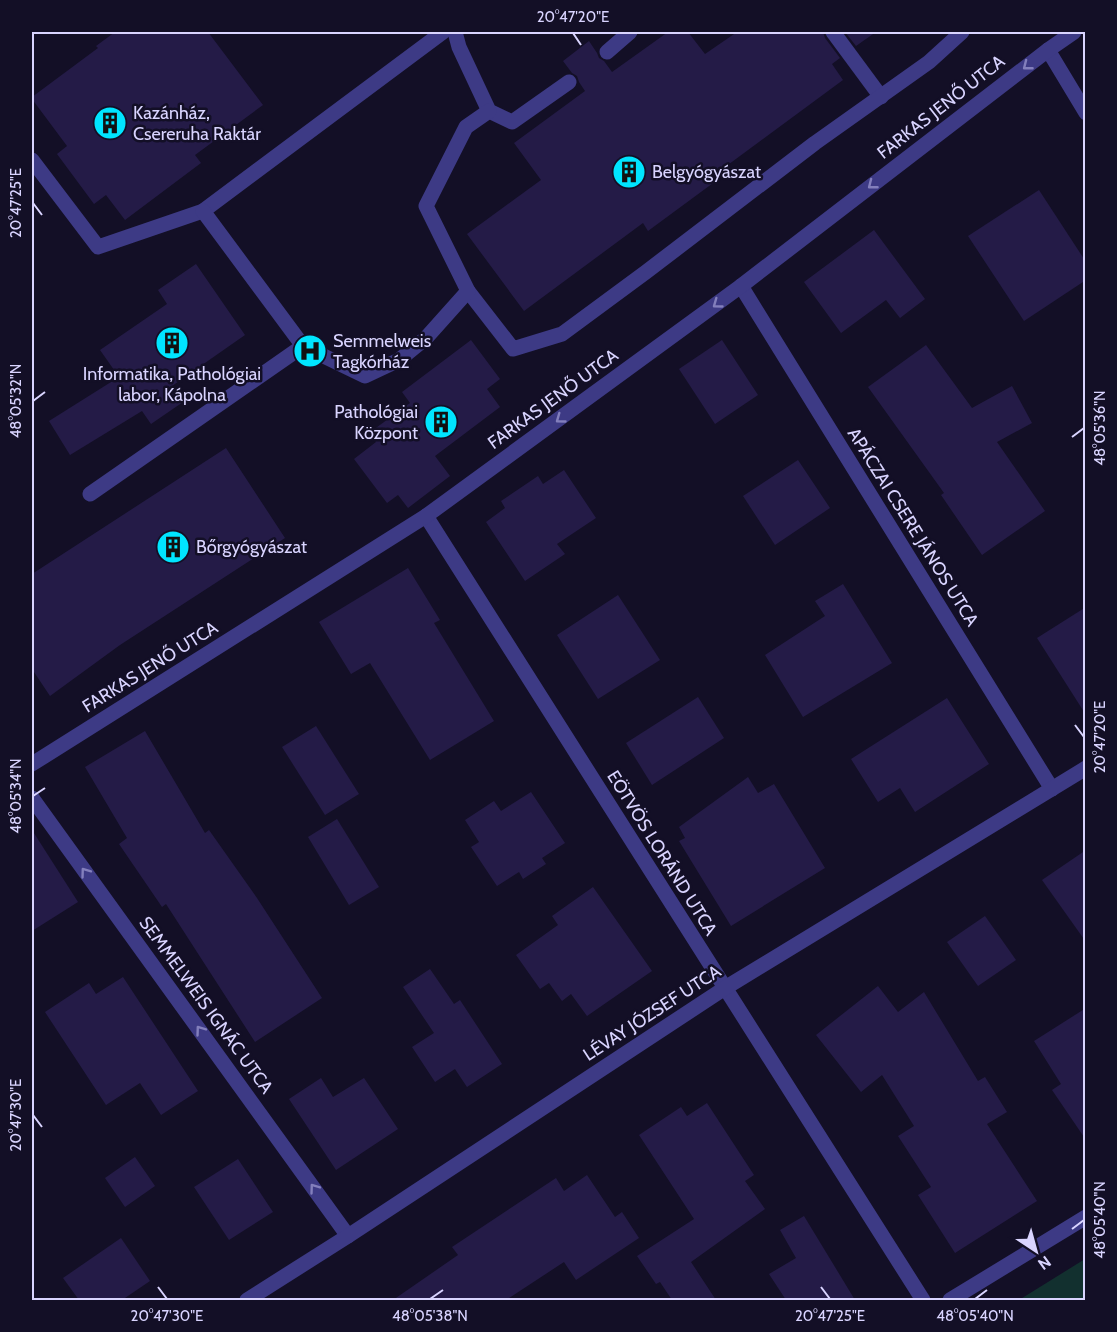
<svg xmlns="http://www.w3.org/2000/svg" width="1117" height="1332" viewBox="0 0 1117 1332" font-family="Cabin,sans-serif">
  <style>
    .green { fill: #12302f }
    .building { fill: #241b47 }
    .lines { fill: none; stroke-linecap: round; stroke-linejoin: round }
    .minor { stroke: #3d3a85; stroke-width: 15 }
    .oneway { stroke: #837fbc }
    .ticks { fill: none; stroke: #d9d4ff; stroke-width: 2 }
    .labels { text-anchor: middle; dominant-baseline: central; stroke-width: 5; stroke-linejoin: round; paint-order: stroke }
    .street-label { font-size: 18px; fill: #d9d4ff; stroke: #130f26 }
    .poi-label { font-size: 18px; fill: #d9d4ff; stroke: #130f26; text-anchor: start }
    .neatline { fill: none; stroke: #d9d4ff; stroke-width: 2 }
    .ticks-label { font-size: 15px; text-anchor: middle; fill: #d9d4ff }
  </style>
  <rect width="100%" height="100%" fill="#130f26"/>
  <polygon class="green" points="1085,1259 1085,1300 1019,1300"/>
  <g class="building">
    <polygon points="115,32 208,32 263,105 195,155 201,163 125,220 106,195 94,204 57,154 67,146 32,99 32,97 98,48 96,46"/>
    <polygon points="668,32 688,32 705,54 737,32 823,32 825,38 840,58 832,64 843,80 721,170 724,175 648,231 643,223 524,311 467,234 541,180 514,143 585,91 579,82 577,76 572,73 563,61 589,41 597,53 599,58 604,61 612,72"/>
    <polygon points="845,32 876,32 856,46"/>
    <polygon points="1039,190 1086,262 1086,280 1024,321 968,236"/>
    <polygon points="874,230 925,299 900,318 886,300 841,333 804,282"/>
    <polygon points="196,264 245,335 172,386 183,402 151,424 142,411 70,455 49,421 119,377 100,350 167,304 158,290"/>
    <polygon points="471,340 500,379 487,389 500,407 435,456 450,476 408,508 398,495 387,503 354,459 376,442 369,433 410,403 402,392"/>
    <polygon points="722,340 758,395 715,424 679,369"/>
    <polygon points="926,345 972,408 1012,386 1032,423 997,442 1045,511 982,555 941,495 944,493 868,387"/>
    <polygon points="226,448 285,538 120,645 50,696 32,669 32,574"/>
    <polygon points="798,460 830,508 775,545 743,496"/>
    <polygon points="564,470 596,518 557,544 565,554 525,581 486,522 505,508 501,501 538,476 543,484"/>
    <polygon points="408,568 440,620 434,623 494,721 430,760 370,663 351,674 319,622"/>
    <polygon points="843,584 892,663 803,717 765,655 825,616 815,601"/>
    <polygon points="618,595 660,660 598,699 557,635"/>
    <polygon points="1086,607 1086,715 1037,638"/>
    <polygon points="698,697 724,738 652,785 626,743"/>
    <polygon points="947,698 989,764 915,812 900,788 878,802 851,759"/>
    <polygon points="316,726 359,794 325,815 282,747"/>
    <polygon points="145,731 205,833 209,830 257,898 322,998 255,1042 166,904 162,907 119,844 127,838 85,767"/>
    <polygon points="748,777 758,793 774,784 825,868 731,926 679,841 685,838 679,827"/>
    <polygon points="531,792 565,843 542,858 546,864 523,879 519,872 497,886 471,847 479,842 465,820 494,801 501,811"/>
    <polygon points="337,819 379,887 349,905 308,837"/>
    <polygon points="32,830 78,902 32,931"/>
    <polygon points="1086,850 1086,942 1042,880"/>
    <polygon points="593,887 652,971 587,1016 571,994 562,1001 549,983 540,989 516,955 558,925 552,916"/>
    <polygon points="985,916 1016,960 978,986 947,942"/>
    <polygon points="430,969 454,1004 460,1000 502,1064 467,1087 455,1069 435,1082 412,1047 434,1033 403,987"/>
    <polygon points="123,977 198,1091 161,1115 140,1083 106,1105 45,1012 89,983 96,994"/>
    <polygon points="878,986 898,1012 924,992 978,1081 985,1077 1007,1112 987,1124 1037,1201 955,1253 918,1195 931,1187 898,1136 914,1126 882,1075 861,1092 816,1035"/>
    <polygon points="1086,1008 1086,1140 1052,1090 1061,1084 1034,1041"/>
    <polygon points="321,1078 333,1097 364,1078 398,1129 336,1170 289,1099"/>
    <polygon points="707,1103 754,1175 745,1181 765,1209 691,1262 716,1300 672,1300 660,1282 656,1284 637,1256 694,1219 639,1135 681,1107 687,1116"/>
    <polygon points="135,1157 155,1186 125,1207 105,1178"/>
    <polygon points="238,1159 273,1212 229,1240 194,1187"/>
    <polygon points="587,1175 615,1217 622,1212 639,1238 576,1280 564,1262 506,1300 393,1300 458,1255 452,1247 556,1178 564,1191"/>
    <polygon points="804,1216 855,1300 786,1300 769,1274 796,1258 780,1230"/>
    <polygon points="121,1238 150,1281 122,1300 79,1300 63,1278"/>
  </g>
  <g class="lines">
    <g class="minor">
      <polyline points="455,32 459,47 489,111 512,122 569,82"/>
      <polyline points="833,32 881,97"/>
      <polyline points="1048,50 1086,113"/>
      <polyline points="607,52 630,32"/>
      <polyline points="32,160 98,247 203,211 443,32"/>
      <polyline points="741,286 1052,789"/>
      <polyline points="468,291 513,349 562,334 646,272 815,143 929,62 962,32"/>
      <polyline points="303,346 365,376 399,360 426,338 468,291 426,206 466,127 489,111"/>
      <polyline points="90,494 303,346 203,211"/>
      <polyline points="426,516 923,1300"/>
      <polyline points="32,764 426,516 741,286 1048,50 1074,32"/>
      <polyline points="32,798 348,1236"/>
      <polyline points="247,1300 348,1236 725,988 1086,768"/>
      <polyline points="950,1300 1086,1217"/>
    </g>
  </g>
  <defs><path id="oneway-chevron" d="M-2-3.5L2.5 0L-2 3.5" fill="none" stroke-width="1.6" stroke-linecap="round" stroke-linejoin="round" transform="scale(1.5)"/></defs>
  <g class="oneway">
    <use href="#oneway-chevron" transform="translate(1027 66) rotate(142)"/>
    <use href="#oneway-chevron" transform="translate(872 185) rotate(142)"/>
    <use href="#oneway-chevron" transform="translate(717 304) rotate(144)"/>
    <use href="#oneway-chevron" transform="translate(560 419) rotate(144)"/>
    <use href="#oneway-chevron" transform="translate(85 872) rotate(-126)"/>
    <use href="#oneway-chevron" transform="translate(200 1030) rotate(-126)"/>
    <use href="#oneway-chevron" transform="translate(314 1188) rotate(-126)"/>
  </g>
  <path class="ticks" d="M573,33L581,45M33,203L42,215M33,401L45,392M1072,437L1084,428M1075,725L1084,737M33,796L45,788M33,1115L42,1127M1072,1229L1084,1220M158,1287L167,1299M821,1287L830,1299M430,1299L443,1290M975,1299L987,1290"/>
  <defs>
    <symbol id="building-disc" viewBox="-11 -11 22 22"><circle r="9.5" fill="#00e5ff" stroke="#130f26"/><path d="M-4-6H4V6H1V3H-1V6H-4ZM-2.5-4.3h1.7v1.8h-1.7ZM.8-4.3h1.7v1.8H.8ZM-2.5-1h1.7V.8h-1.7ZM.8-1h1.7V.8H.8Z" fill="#111"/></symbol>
    <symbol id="hospital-disc" viewBox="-11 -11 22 22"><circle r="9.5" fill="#00e5ff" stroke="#130f26"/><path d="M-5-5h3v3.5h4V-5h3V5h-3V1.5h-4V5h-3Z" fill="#111"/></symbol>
  </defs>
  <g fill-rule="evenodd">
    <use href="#building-disc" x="91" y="104" width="38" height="38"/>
    <use href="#building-disc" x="610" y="153" width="38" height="38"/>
    <use href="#building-disc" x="153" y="324" width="38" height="38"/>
    <use href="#hospital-disc" x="291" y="332" width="38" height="38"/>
    <use href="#building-disc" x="422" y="403" width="38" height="38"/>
    <use href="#building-disc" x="154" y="528" width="38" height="38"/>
  </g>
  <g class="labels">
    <g class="street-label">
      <text transform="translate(941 107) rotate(-38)">FARKAS JENŐ UTCA</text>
      <text transform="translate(553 399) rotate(-36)">FARKAS JENŐ UTCA</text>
      <text transform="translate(913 527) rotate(58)">APÁCZAI CSERE JÁNOS UTCA</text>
      <text transform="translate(150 667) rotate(-32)">FARKAS JENŐ UTCA</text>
      <text transform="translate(662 853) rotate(58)">EÖTVÖS LORÁND UTCA</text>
      <text transform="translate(206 1005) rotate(54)">SEMMELWEIS IGNÁC UTCA</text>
      <text transform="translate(652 1013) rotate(-33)">LÉVAY JÓZSEF UTCA</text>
    </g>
    <g class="poi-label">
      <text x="133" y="113">Kazánház,<tspan x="133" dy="21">Csereruha Raktár</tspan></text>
      <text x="652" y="172">Belgyógyászat</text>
      <text x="333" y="341">Semmelweis<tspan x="333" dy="21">Tagkórház</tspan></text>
      <text x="172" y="374" text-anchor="middle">Informatika, Pathológiai<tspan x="172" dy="21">labor, Kápolna</tspan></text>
      <text x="418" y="412" text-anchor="end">Pathológiai<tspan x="418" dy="21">Központ</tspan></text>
      <text x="196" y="547">Bőrgyógyászat</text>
    </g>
  </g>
  <rect width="1117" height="1332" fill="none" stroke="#130f26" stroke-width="66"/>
  <g transform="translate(1036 1251) rotate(144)" stroke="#130f26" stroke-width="4.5" paint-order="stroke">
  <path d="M0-4.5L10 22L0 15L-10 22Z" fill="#d9d4ff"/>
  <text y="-9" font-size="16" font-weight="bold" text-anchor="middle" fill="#d9d4ff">N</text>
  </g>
  <rect x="33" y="33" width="1051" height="1266" class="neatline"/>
  <g class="ticks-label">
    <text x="573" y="22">20°47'20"E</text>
    <text transform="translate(16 203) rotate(-90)" y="5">20°47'25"E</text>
    <text transform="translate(16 401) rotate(-90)" y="5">48°05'32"N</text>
    <text transform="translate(1100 428) rotate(-90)" y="5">48°05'36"N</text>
    <text transform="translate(1100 737) rotate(-90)" y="5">20°47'20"E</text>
    <text transform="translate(16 796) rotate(-90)" y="5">48°05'34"N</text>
    <text transform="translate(16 1115) rotate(-90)" y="5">20°47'30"E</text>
    <text transform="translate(1100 1220) rotate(-90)" y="5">48°05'40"N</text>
    <text x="167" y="1321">20°47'30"E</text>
    <text x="430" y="1321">48°05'38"N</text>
    <text x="830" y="1321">20°47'25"E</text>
    <text x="975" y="1321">48°05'40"N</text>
  </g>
</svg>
